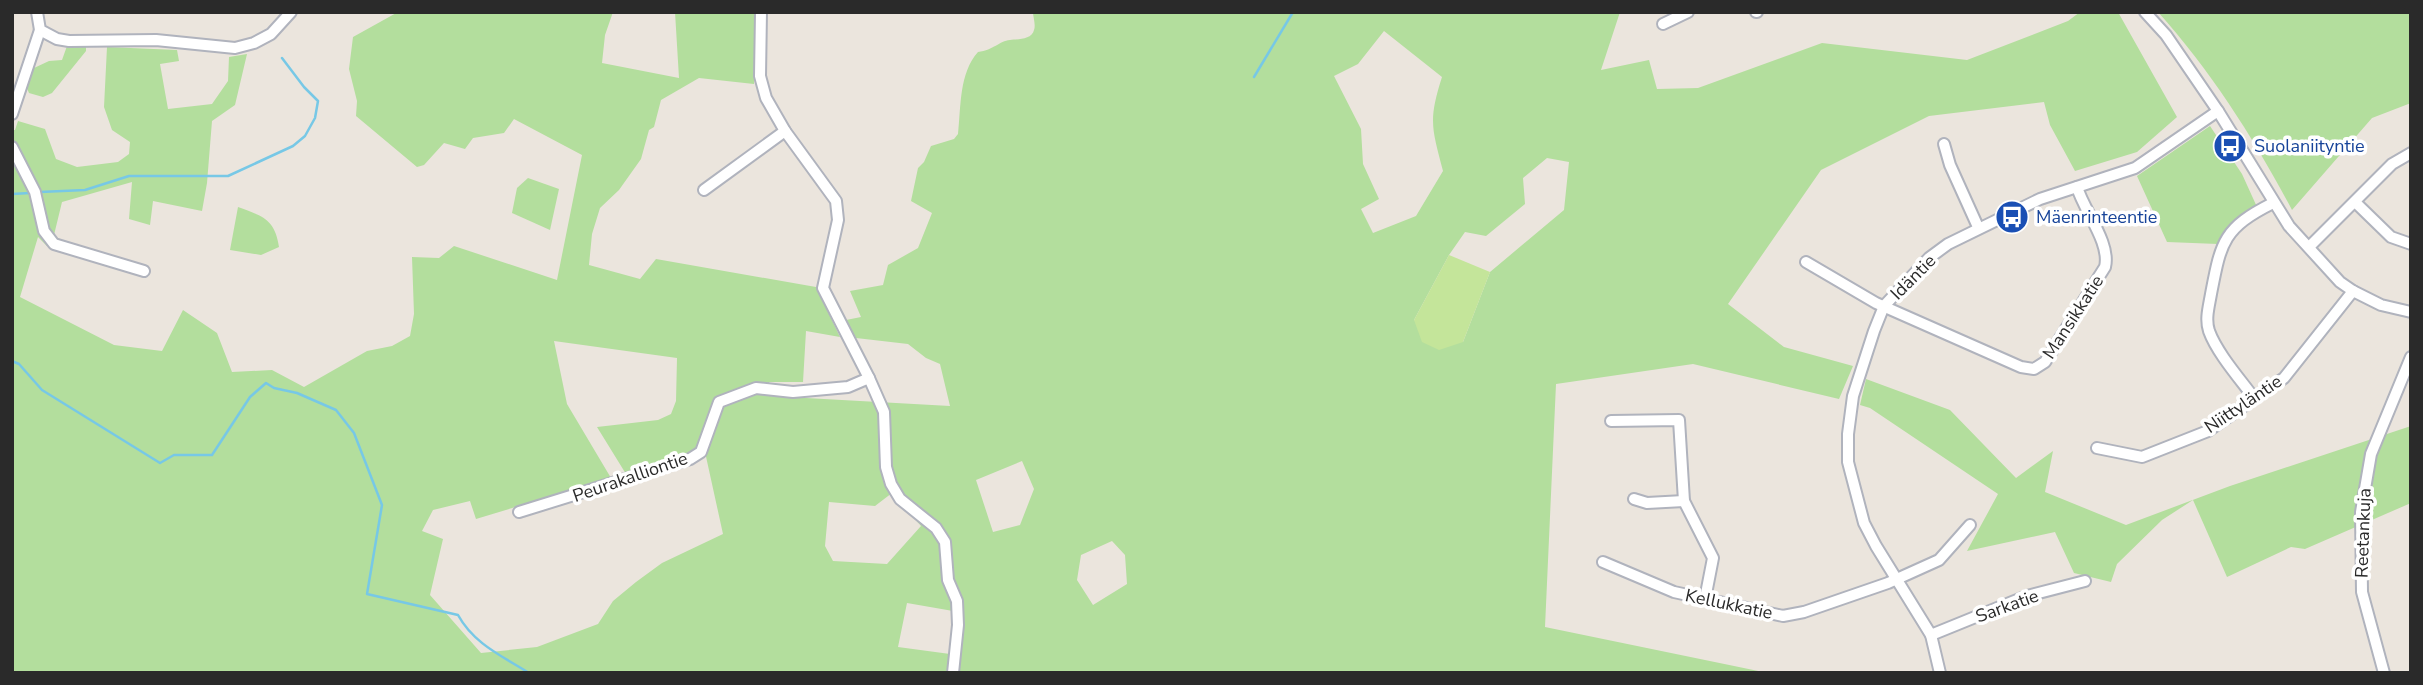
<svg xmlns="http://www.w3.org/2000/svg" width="2423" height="685" viewBox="0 0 2423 685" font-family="'Nunito Sans',sans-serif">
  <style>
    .green { fill: #b3de9d; fill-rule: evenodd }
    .pitch { fill: #c4e59a }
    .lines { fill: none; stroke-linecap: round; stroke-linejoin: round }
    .stream { stroke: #77c8e6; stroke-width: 2.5 }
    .minor-casing { stroke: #b0b3bd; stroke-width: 14 }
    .minor { stroke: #fff; stroke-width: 10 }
    .labels { text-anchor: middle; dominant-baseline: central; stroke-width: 7; stroke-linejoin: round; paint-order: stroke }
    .transit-label { font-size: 18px; fill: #164399; stroke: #fff; text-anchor: start }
    .street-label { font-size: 18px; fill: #2a2a2a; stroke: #fff }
  </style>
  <rect width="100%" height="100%" fill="#ebe5dd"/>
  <g class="green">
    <path d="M398,12H613L605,35L602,63L679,78L675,12L755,13L754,84L699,78L661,100L654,127L649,130L641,159L619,190L600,208L592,234L589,265L640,279L656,259L816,287L840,337L806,331L803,382H769L770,396L950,406L940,364L926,358L908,344L856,338L846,320L861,317L850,291L883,285L888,265L918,248L932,213L911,201L918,168L924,162L931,146L954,139L958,134C961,107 959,73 978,52C994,50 999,41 1010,40C1017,39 1032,40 1034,30C1036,25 1033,17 1033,12H1620L1601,70L1649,60L1657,89L1698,88L1822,43L1967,60L2068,21L2080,12H2118L2177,117L2137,152L2075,171L2050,125L2044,102L1929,116L1821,170L1728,304L1784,347L1853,366L1839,399L1693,364L1556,384L1545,627L1768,673H12V130H15L18,121L45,129L56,159L77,167L118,162L129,154L130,142L112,130L104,107L107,47L177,50L179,61L160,64L168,109L212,104L228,81L229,57L247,54L235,105L212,121L207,183L202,211L153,201L150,225L129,219L132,182L62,202L54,235L47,246L38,237L20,297L114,345L162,351L183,310L217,333L232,372L272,370L304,387L367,351L392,346L410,336L414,314L412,257L439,258L454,246L557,280L582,155L514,119L504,133L473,138L465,149L444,143L424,165L417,167L356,116L357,101L349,69L353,37ZM1384,31L1442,77C1428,121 1432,128 1443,171L1416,216L1373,233L1361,209L1379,199L1363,164L1361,129L1334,76L1358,64ZM1547,158L1569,162L1564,210L1490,272L1463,342L1414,320L1449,255L1465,232L1486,236L1525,204L1523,178ZM554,341L677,358L676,401L671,414L658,420L597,427L626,474L705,452L723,534L662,563L636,582L613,601L598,624L537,647L481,653L430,595L443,539L422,531L433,510L470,501L476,519L611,478L567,404ZM1022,461L1034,489L1020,525L993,532L976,480ZM892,493L921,526L887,564L833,561L825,546L829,502L875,506ZM1112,541L1125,555L1127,584L1093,605L1077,580L1081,555ZM907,603L953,611L955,627L950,654L898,647Z"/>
    <path d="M2158,12H2411V103L2372,118L2292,210C2255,140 2211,71 2158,12Z"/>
    <polygon points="67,46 86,47 86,51 52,93 43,97 29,93 26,86 34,68 49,61 62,60"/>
    <polygon points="2210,126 2242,174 2257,207 2228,226 2218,244 2167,242 2137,176"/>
    <polygon points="528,178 559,189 550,230 512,213 517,188"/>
    <path d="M238,207C262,216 275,219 279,247L261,255L230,250Z"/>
    <polygon points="1866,379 1950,410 2016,478 2053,451 2045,492 2126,525 2230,486 2411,426 2411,503 2305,549 2291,547 2227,577 2193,500 2162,520 2117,564 2111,582 2074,573 2055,532 1967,551 1998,494 1870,408 1860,405"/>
  </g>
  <polygon class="pitch" points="1449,255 1490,272 1463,342 1439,350 1422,342 1414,320"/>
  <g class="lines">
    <g class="stream">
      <polyline points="1254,77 1293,12"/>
      <polyline points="40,192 85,190 129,176 228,176 293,146 305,136 315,118 318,101 304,87 282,58"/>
      <polyline points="12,194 30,193"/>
      <path d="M12,361L19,364L42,390L160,463L174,455H212L250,397L266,383L274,388L297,393L336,410L354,433L382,505L367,594L458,615C474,644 502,656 529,673"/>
    </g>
    <defs>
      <g id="minor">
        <polyline points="37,12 40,30 57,39 69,41 156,40 235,48 254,43 271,34 291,12"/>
        <polyline points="761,12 760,76 766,98 785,131 836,201 838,220 823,288 869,378 884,412 886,467 891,484 900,499 936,528 945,542 948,580 957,601 958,625 953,673"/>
        <polyline points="1756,12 1757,12"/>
        <polyline points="2145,12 2166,35 2218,111 2289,226 2340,282 2353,291 2381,305 2411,312"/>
        <polyline points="1663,24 1688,12"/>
        <polyline points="12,114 40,30"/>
        <polyline points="1944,144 1950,165 1978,227"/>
        <polyline points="12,147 35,192 44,231 54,244 144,271"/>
        <polyline points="704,190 785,131"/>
        <polyline points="2355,202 2391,237 2411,244"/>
        <polyline points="2309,247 2392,164 2411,153"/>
        <path d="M1806,262L1876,303L2021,367L2034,369L2045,362L2105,267C2111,243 2084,211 2077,187"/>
        <path d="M2254,398C2240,379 2217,353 2209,331C2205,319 2209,306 2211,294C2221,242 2223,228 2273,203"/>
        <polyline points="1611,421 1679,420 1684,501 1713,558 1705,599"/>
        <polyline points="2097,448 2142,457 2208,431 2284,378 2353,291"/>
        <polyline points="1634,499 1647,503 1684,501"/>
        <polyline points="519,512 690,459 701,452 719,402 756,388 793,392 848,387 869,378"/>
        <polyline points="1603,562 1674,592 1783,616 1804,612 1888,583 1939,560 1970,525"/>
        <polyline points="1931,635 2027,596 2085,581"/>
        <polyline points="1940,673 1931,635 1876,546 1864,523 1848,462 1848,434 1853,396 1874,331 1884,306 1929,258 1948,244 2040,199 2135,168 2218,111"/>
        <polyline points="2384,673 2362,592 2361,512 2371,454 2411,357"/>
      </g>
    </defs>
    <use href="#minor" class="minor-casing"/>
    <use href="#minor" class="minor"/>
  </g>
  <defs>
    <symbol id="bus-disc" viewBox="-11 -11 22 22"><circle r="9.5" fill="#1a4fb4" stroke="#fff"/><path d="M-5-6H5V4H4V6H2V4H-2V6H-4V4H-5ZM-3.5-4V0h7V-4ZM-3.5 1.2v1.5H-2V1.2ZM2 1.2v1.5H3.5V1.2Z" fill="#fff"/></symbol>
  </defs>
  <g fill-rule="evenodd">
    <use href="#bus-disc" x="2211" y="127" width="38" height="38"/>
    <use href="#bus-disc" x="1993" y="198" width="38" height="38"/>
  </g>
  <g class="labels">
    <g class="transit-label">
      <text x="2254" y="146">Suolaniityntie</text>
      <text x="2036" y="217">Mäenrinteentie</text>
    </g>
    <g class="street-label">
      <text transform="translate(1913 277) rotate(-45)">Idäntie</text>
      <text transform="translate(2073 317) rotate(-57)">Mansikkatie</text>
      <text transform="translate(2243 404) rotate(-34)">Niittyläntie</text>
      <text transform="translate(630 477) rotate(-19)">Peurakalliontie</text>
      <text transform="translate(2363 533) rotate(-88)">Reetankuja</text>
      <text transform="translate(1729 604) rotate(12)">Kellukkatie</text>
      <text transform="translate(2007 606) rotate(-20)">Sarkatie</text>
    </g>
  </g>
  <rect width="2423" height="685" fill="none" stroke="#2a2a2a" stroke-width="28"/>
</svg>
